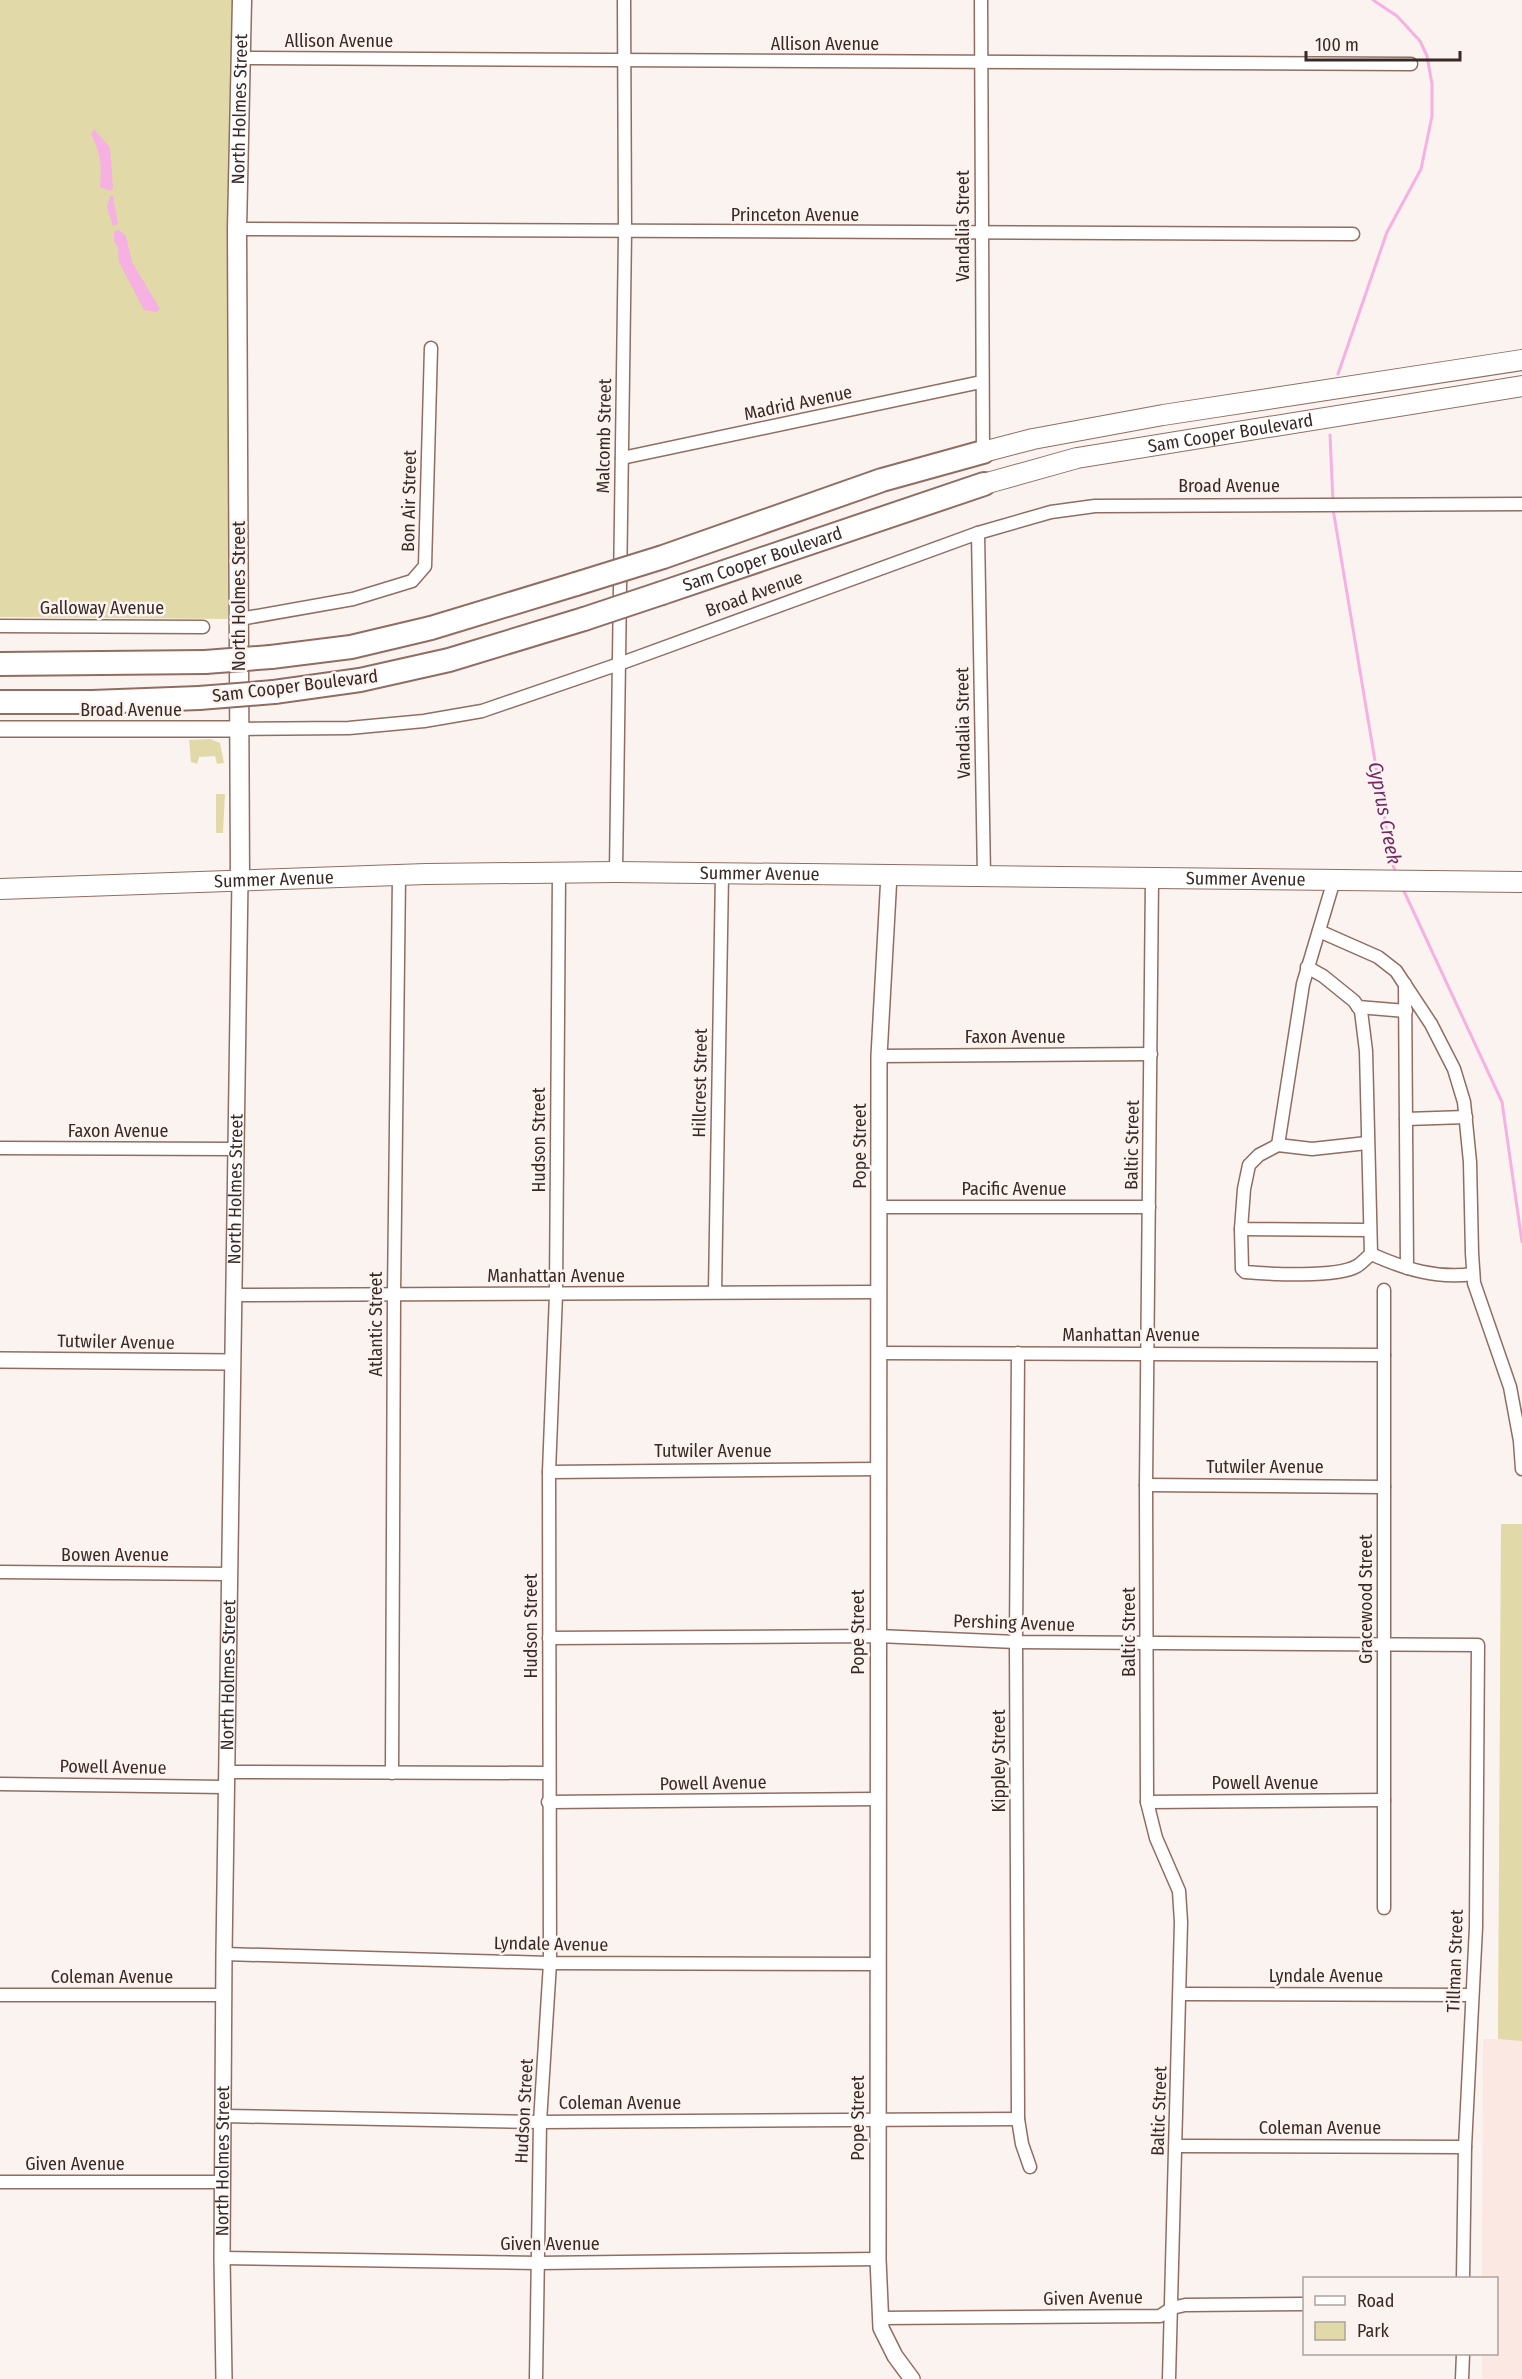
<svg xmlns="http://www.w3.org/2000/svg" width="1522" height="2379" viewBox="0 0 1522 2379" font-family="'Fira Sans Condensed',sans-serif">
  <style>
    .built { fill: #fce8e2 }
    .green { fill: #e1daa8 }
    .water { fill: #f6b0e1 }
    .lines { fill: none; stroke-linecap: round; stroke-linejoin: round }
    .stream { stroke: #f6b0e1; stroke-width: 3 }
    .minor-casing { stroke: #916d61; stroke-width: 15 }
    .tertiary-casing { stroke: #916d61; stroke-width: 18 }
    .secondary-casing { stroke: #916d61; stroke-width: 21 }
    .primary-casing { stroke: #916d61; stroke-width: 22 }
    .motorway-casing { stroke: #916d61; stroke-width: 26 }
    .minor { stroke: #fff; stroke-width: 12 }
    .tertiary { stroke: #fff; stroke-width: 15 }
    .secondary { stroke: #fff; stroke-width: 18 }
    .primary { stroke: #fff; stroke-width: 20 }
    .motorway { stroke: #fff; stroke-width: 22 }
    .motorway-bridge-casing { stroke: #916d61; stroke-width: 26; stroke-linecap: butt }
    .motorway-bridge { stroke: #fff; stroke-width: 22 }
    .labels { text-anchor: middle; dominant-baseline: central; stroke-width: 5; stroke-linejoin: round; paint-order: stroke }
    .street-label { font-size: 18px; fill: #392924; stroke: #fbf3f0 }
    .water-label { font-size: 20px; font-style: italic; fill: #752664; stroke: #fbf3f0 }
  </style>
  <rect width="100%" height="100%" fill="#fbf3f0"/>
  <polygon class="built" points="1501,1524 1522,1525 1522,2379 1482,2379 1482,2354 1496,2354 1496,2278 1482,2278 1483,2039 1498,2039"/>
  <g class="green">
    <polygon points="0,0 234,0 231,525 228,619 0,617"/>
    <polygon points="210,739 220,743 224,763 217,764 215,756 199,757 197,764 191,762 189,740"/>
    <polygon points="216,794 225,794 223,833 216,833"/>
    <polygon points="1501,1524 1522,1524 1522,2041 1498,2039"/>
  </g>
  <g class="water">
    <path d="M94,129L110,148L113,188L110,191L100,187C102,166 101,154 91,134Z"/>
    <polygon points="110,196 113,196 118,224 113,226 107,207"/>
    <polygon points="119,230 126,236 132,262 160,309 157,312 144,310 119,262 118,248 114,241 114,231"/>
  </g>
  <g class="lines">
    <g class="stream">
      <polyline points="1338,374 1387,232 1421,169 1432,116 1432,84 1427,56 1420,41 1397,16 1373,0"/>
      <polyline points="1330,435 1333,502"/>
      <polyline points="1333,509 1392,863 1397,875"/>
      <polyline points="1403,889 1502,1102 1522,1242"/>
    </g>
    <defs>
      <g id="minor">
        <polyline points="981,0 983,452"/>
        <polyline points="239,58 1411,64"/>
        <polyline points="237,229 1353,234"/>
        <polyline points="622,458 981,382"/>
        <polyline points="978,533 984,876"/>
        <polyline points="240,619 353,599 412,581 425,566 431,348"/>
        <polyline points="0,626 203,627"/>
        <polyline points="239,729 349,728 424,721 482,711 619,664 978,533 1051,512 1095,506 1522,504"/>
        <polyline points="616,872 625,233 624,0"/>
        <polyline points="1152,878 1146,1485 1147,1802 1156,1838 1179,1891 1181,1922 1169,2379"/>
        <polyline points="1319,931 1378,957 1396,971 1431,1024 1454,1069 1464,1102 1470,1162 1472,1253 1474,1283 1510,1387 1520,1441 1522,1469"/>
        <polyline points="1307,967 1323,976 1354,1001 1361,1011 1366,1051 1371,1254"/>
        <polyline points="1405,984 1407,1268"/>
        <polyline points="1358,1007 1406,1011"/>
        <polyline points="879,1056 1151,1054"/>
        <polyline points="1406,1119 1466,1117"/>
        <polyline points="1367,1143 1312,1149 1278,1145 1259,1155 1249,1165 1244,1189 1241,1229 1369,1230"/>
        <polyline points="1278,1145 1303,984 1334,880"/>
        <polyline points="0,1148 235,1149"/>
        <polyline points="879,1207 1149,1207"/>
        <path d="M1241,1229L1242,1269L1245,1272C1269,1274 1337,1278 1357,1266C1362,1263 1366,1258 1371,1254"/>
        <path d="M1371,1254C1405,1269 1436,1279 1473,1274"/>
        <polyline points="715,1292 722,874"/>
        <polyline points="234,1295 878,1292"/>
        <polyline points="878,1353 1384,1355"/>
        <polyline points="1018,1353 1016,1642 1018,2119 1022,2144 1030,2167"/>
        <polyline points="549,1472 878,1469"/>
        <polyline points="1146,1485 1384,1487"/>
        <polyline points="0,1572 229,1574"/>
        <polyline points="549,1638 878,1636 1016,1642 1478,1645 1476,1927 1465,2147 1463,2278"/>
        <polyline points="227,1772 549,1773"/>
        <polyline points="392,1773 394,1294 399,876"/>
        <polyline points="0,1784 226,1787"/>
        <polyline points="548,1802 877,1799"/>
        <polyline points="1147,1802 1384,1800"/>
        <polyline points="1384,1908 1384,1290"/>
        <polyline points="224,1954 550,1963 878,1964"/>
        <polyline points="1181,1994 1472,1995"/>
        <polyline points="0,1995 224,1995"/>
        <polyline points="223,2116 540,2122 1018,2119"/>
        <polyline points="1176,2146 1465,2147"/>
        <polyline points="0,2182 222,2182"/>
        <polyline points="222,2258 538,2263 878,2259"/>
        <polyline points="880,2318 1160,2316 1172,2308 1185,2305 1304,2304"/>
        <polyline points="536,2379 540,2122 550,1963 549,1472 556,1294 559,873"/>
        <polyline points="1462,2379 1463,2354"/>
      </g>
      <g id="tertiary">
        <polyline points="0,729 239,729"/>
        <polyline points="889,875 879,1056 878,2259 881,2328 895,2356 912,2379"/>
        <polyline points="0,1360 232,1362"/>
        <path id="s1" d="M224,2379L222,2258L224,1954L240,880"/>
      </g>
      <g id="secondary">
        <path id="s2" d="M240,880L237,229L242,0"/>
      </g>
      <g id="primary">
        <polyline points="983,452 1033,439 1163,415 1522,360"/>
        <path id="s3" d="M984,484L1077,458L1522,386"/>
        <path id="s4" d="M0,889L426,874L616,872L1522,882"/>
      </g>
      <g id="motorway">
        <polyline points="663,557 882,480 983,452"/>
        <path id="s5" d="M662,593L984,484"/>
        <polyline points="271,657 351,647 431,628 576,584"/>
        <polyline points="0,664 205,662"/>
        <polyline points="274,692 360,680 449,660 584,619"/>
        <polyline points="0,702 92,702 199,698"/>
      </g>
    </defs>
    <use href="#minor" class="minor-casing"/>
    <use href="#tertiary" class="tertiary-casing"/>
    <use href="#secondary" class="secondary-casing"/>
    <use href="#primary" class="primary-casing"/>
    <use href="#motorway" class="motorway-casing"/>
    <use href="#minor" class="minor"/>
    <use href="#tertiary" class="tertiary"/>
    <use href="#secondary" class="secondary"/>
    <use href="#primary" class="primary"/>
    <use href="#motorway" class="motorway"/>
    <defs>
      <g id="motorway-bridge">
        <polyline points="576,584 663,557"/>
        <polyline points="584,619 662,593"/>
        <polyline points="205,662 271,657"/>
        <polyline points="199,698 274,692"/>
      </g>
    </defs>
    <use href="#motorway-bridge" class="motorway-bridge-casing"/>
    <use href="#motorway-bridge" class="motorway-bridge"/>
  </g>
  <g class="labels">
    <g class="street-label">
      <text x="339" y="41">Allison Avenue</text>
      <text x="825" y="44">Allison Avenue</text>
      <text stroke="none"><textPath href="#s2" startOffset="771">North Holmes Street</textPath></text>
      <text x="795" y="215">Princeton Avenue</text>
      <text transform="translate(963 226) rotate(-90)">Vandalia Street</text>
      <text transform="translate(798 403) rotate(-12)">Madrid Avenue</text>
      <text stroke="none"><textPath href="#s3" startOffset="252">Sam Cooper Boulevard</textPath></text>
      <text transform="translate(604 436) rotate(-89)">Malcomb Street</text>
      <text x="1229" y="486">Broad Avenue</text>
      <text transform="translate(409 501) rotate(-89)">Bon Air Street</text>
      <text stroke="none"><textPath href="#s5" startOffset="106">Sam Cooper Boulevard</textPath></text>
      <text transform="translate(754 594) rotate(-20)">Broad Avenue</text>
      <text transform="translate(239 596) rotate(-90)">North Holmes Street</text>
      <text x="102" y="608">Galloway Avenue</text>
      <text transform="translate(295 686) rotate(-7)">Sam Cooper Boulevard</text>
      <text x="131" y="710">Broad Avenue</text>
      <text transform="translate(963 723) rotate(-91)">Vandalia Street</text>
      <text stroke="none"><textPath href="#s4" startOffset="760">Summer Avenue</textPath></text>
      <text stroke="none"><textPath href="#s4" startOffset="1246">Summer Avenue</textPath></text>
      <text stroke="none"><textPath href="#s4" startOffset="274">Summer Avenue</textPath></text>
      <text x="1015" y="1037">Faxon Avenue</text>
      <text transform="translate(700 1083) rotate(-89)">Hillcrest Street</text>
      <text x="118" y="1131">Faxon Avenue</text>
      <text transform="translate(539 1140) rotate(-90)">Hudson Street</text>
      <text transform="translate(1132 1145) rotate(-89)">Baltic Street</text>
      <text transform="translate(860 1146) rotate(-90)">Pope Street</text>
      <text stroke="none"><textPath href="#s1" startOffset="1190">North Holmes Street</textPath></text>
      <text x="1014" y="1189">Pacific Avenue</text>
      <text x="556" y="1276">Manhattan Avenue</text>
      <text transform="translate(376 1324) rotate(-90)">Atlantic Street</text>
      <text x="1131" y="1335">Manhattan Avenue</text>
      <text transform="translate(116 1342) rotate(1)">Tutwiler Avenue</text>
      <text x="713" y="1451">Tutwiler Avenue</text>
      <text x="1265" y="1467">Tutwiler Avenue</text>
      <text x="115" y="1555">Bowen Avenue</text>
      <text transform="translate(1366 1599) rotate(-90)">Gracewood Street</text>
      <text transform="translate(1014 1623) rotate(2)">Pershing Avenue</text>
      <text transform="translate(531 1626) rotate(-90)">Hudson Street</text>
      <text transform="translate(858 1632) rotate(-90)">Pope Street</text>
      <text transform="translate(1129 1632) rotate(-90)">Baltic Street</text>
      <text stroke="none"><textPath href="#s1" startOffset="704">North Holmes Street</textPath></text>
      <text transform="translate(999 1761) rotate(-90)">Kippley Street</text>
      <text transform="translate(113 1767) rotate(1)">Powell Avenue</text>
      <text transform="translate(713 1783) rotate(-1)">Powell Avenue</text>
      <text x="1265" y="1783">Powell Avenue</text>
      <text transform="translate(551 1944) rotate(1)">Lyndale Avenue</text>
      <text transform="translate(1455 1961) rotate(-88)">Tillman Street</text>
      <text x="1326" y="1976">Lyndale Avenue</text>
      <text x="112" y="1977">Coleman Avenue</text>
      <text x="620" y="2103">Coleman Avenue</text>
      <text transform="translate(524 2111) rotate(-87)">Hudson Street</text>
      <text transform="translate(1159 2111) rotate(-88)">Baltic Street</text>
      <text transform="translate(858 2118) rotate(-90)">Pope Street</text>
      <text x="1320" y="2128">Coleman Avenue</text>
      <text stroke="none"><textPath href="#s1" startOffset="218">North Holmes Street</textPath></text>
      <text x="75" y="2164">Given Avenue</text>
      <text x="550" y="2244">Given Avenue</text>
      <text transform="translate(1093 2298) rotate(-1)">Given Avenue</text>
    </g>
    <g class="water-label">
      <text transform="translate(1385 813) rotate(79)">Cyprus Creek</text>
    </g>
  </g>
  <rect x="1303" y="2277" width="195" height="78" fill="#fbf3f0" stroke="#ada29e" stroke-width="1.5"/>
  <rect x="1315" y="2296" width="30" height="9" fill="#ffffff" stroke="#ada29e" stroke-width="1.5"/>
  <text x="1357" y="2307" font-size="18" fill="#392924">Road</text>
  <rect x="1315" y="2322" width="30" height="18" fill="#e1daa8" stroke="#ada29e" stroke-width="1.5"/>
  <text x="1357" y="2337" font-size="18" fill="#392924">Park</text>
  <path d="M1306 51v9h154v-9" fill="none" stroke="#392924" stroke-width="3"/>
  <text x="1315" y="51" font-size="18" fill="#392924" stroke="#fbf3f0" stroke-width="4.5" paint-order="stroke">100 m</text>
</svg>
